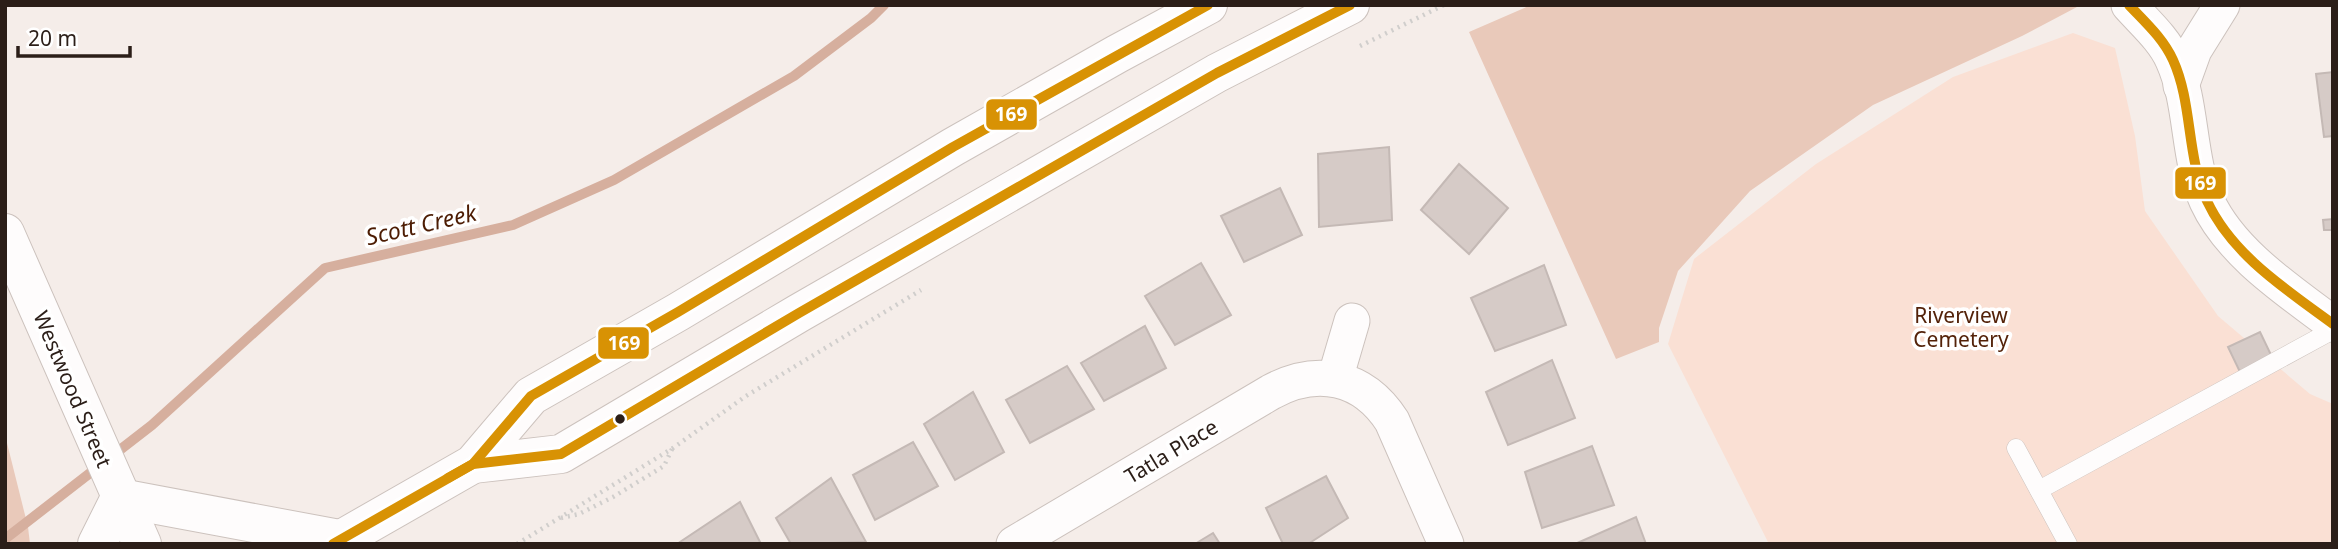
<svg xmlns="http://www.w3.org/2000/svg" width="2338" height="549" viewBox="0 0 2338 549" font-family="'Noto Sans',sans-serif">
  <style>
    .green { fill: #fae0d4 }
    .forest { fill: #e9c9ba }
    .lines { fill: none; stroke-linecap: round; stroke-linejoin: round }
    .stream { stroke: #d6af9e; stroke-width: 10 }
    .building { fill: #d6cbc7; stroke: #c4b9b5; stroke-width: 2 }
    .service-casing { stroke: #ccc2bd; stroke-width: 19 }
    .minor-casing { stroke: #ccc2bd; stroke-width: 37 }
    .secondary-casing { stroke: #ccc2bd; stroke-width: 40 }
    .primary-casing { stroke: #ccc2bd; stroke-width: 40 }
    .path { stroke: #d0cecc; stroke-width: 4.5; stroke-dasharray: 2 5; stroke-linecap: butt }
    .service { stroke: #fefcfc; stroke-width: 18 }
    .minor { stroke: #fefcfc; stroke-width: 35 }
    .secondary { stroke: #fefcfc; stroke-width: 38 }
    .primary { stroke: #fefcfc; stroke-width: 38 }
    .bus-1-casing { stroke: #fff; stroke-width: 16 }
    .bus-1 { stroke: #d89204; stroke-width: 10 }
    .bus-dot { fill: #2b1e18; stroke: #fff; stroke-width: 2.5 }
    .labels { text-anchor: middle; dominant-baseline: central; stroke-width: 7; stroke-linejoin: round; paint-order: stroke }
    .park-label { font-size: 21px; fill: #532209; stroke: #fff }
    .street-label { font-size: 21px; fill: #2b1e18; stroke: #fff }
    .water-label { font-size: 23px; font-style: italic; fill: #4c1c03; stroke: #fff }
    .line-badge { stroke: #fff; stroke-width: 2.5 }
    .badge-label { font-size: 19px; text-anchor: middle; font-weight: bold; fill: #fff }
  </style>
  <rect width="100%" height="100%" fill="#f5ede9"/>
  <polygon class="green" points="2073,33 2115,48 2135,136 2145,211 2218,316 2310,394 2333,404 2333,544 1769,544 1668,344 1694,259 1816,164 1953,77"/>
  <g class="forest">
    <polygon points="1531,5 2075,5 2077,7 2022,36 1873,105 1750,191 1678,271 1659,328 1659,342 1616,359 1469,32"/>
    <polygon points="5,435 28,527 30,544 5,544"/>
  </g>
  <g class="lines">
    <polyline class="stream" points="5,539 152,425 325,268 513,225 614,180 794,76 871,18 884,5"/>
  </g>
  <g class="building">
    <polygon points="2333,72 2333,136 2324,137 2316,74"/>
    <polygon points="1389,147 1392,220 1319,227 1318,154"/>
    <polygon points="1459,164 1508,208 1469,254 1421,210"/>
    <polygon points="1280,188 1302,235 1244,262 1221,216"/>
    <polygon points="2333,219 2333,230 2324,230 2323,220"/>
    <polygon points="1201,263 1231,315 1175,345 1145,296"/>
    <polygon points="1544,265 1566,325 1495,351 1471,298"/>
    <polygon points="1145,326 1166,368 1104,401 1081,363"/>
    <polygon points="2260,332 2272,357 2240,372 2228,347"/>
    <polygon points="1552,360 1575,418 1508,445 1486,392"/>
    <polygon points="1067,366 1094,409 1030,443 1006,400"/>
    <polygon points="973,392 1004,452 955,480 924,424"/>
    <polygon points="913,442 938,486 875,520 853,475"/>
    <polygon points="1592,446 1614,505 1542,528 1525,472"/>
    <polygon points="1326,476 1348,518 1308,544 1283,544 1266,508"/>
    <polygon points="831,478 866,542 791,544 776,518"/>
    <polygon points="740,502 761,544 677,544"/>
    <polygon points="1636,517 1646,544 1575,544"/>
    <polygon points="1213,533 1220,544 1195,544"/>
  </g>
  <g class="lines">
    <defs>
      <g id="service">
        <polyline points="2016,448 2068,544"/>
        <polyline points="2039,490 2333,330"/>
      </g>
      <g id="minor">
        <path d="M2129,5C2144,22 2164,39 2173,60C2193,104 2187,157 2207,201C2231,253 2288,290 2333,324"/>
        <polyline points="2181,86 2194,50 2222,5"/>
        <polyline points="1335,379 1352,321"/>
        <path d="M1014,544L1271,392C1317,367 1363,376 1392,421L1446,544"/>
      </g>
      <polyline id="secondary" points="5,233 142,544"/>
      <g id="primary">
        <polyline points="473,464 561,454 799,313 1217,73 1350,5"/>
        <polyline points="97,544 120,498 339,539"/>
        <polyline points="333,544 473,464 531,396 678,312 953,147 1117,54 1208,5"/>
      </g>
    </defs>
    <use href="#service" class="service-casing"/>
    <use href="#minor" class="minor-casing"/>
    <use href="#secondary" class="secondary-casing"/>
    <use href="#primary" class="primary-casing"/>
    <g class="path">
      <polyline points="1360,46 1444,5"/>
      <polyline points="561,518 579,514 613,497 664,466 672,449"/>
      <polyline points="517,544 673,448 746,396 921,290"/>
    </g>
    <use href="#service" class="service"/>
    <use href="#minor" class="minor"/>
    <use href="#secondary" class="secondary"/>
    <use href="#primary" class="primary"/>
    <defs>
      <g id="bus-1">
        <path d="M2129,5C2145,22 2163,38 2173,60C2193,104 2186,156 2207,201C2232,255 2287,290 2333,324"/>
        <polyline points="448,478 473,464 531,396 678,312 953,147 1208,5"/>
        <polyline points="333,544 473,464 561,454 799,313 1217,73 1350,5"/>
      </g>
    </defs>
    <use href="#bus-1" class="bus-1-casing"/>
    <use href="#bus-1" class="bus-1"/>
  </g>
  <circle class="bus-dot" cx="620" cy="419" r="6"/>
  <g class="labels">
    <g class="park-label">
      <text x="1961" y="315">Riverview<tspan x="1961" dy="24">Cemetery</tspan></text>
    </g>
    <g class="street-label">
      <text transform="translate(73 389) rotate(67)">Westwood Street</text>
      <text transform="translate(1171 451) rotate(-31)">Tatla Place</text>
    </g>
    <g class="water-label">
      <text transform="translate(421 224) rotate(-13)">Scott Creek</text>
    </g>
  </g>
  <g class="line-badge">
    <rect x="985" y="98" width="53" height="33" rx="7" fill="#d89204"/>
    <rect x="2174" y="166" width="53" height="34" rx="7" fill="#d89204"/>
    <rect x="597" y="326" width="53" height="34" rx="7" fill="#d89204"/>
  </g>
  <g class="badge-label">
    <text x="1011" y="121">169</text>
    <text x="2200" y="190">169</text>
    <text x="624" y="350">169</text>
  </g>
  <rect width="2338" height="549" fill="none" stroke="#2b1e18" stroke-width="14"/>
  <path d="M18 46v10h112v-10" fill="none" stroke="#2b1e18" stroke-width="3.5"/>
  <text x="28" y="46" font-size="21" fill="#2b1e18" stroke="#ffffff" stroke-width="5" paint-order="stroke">20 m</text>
</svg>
